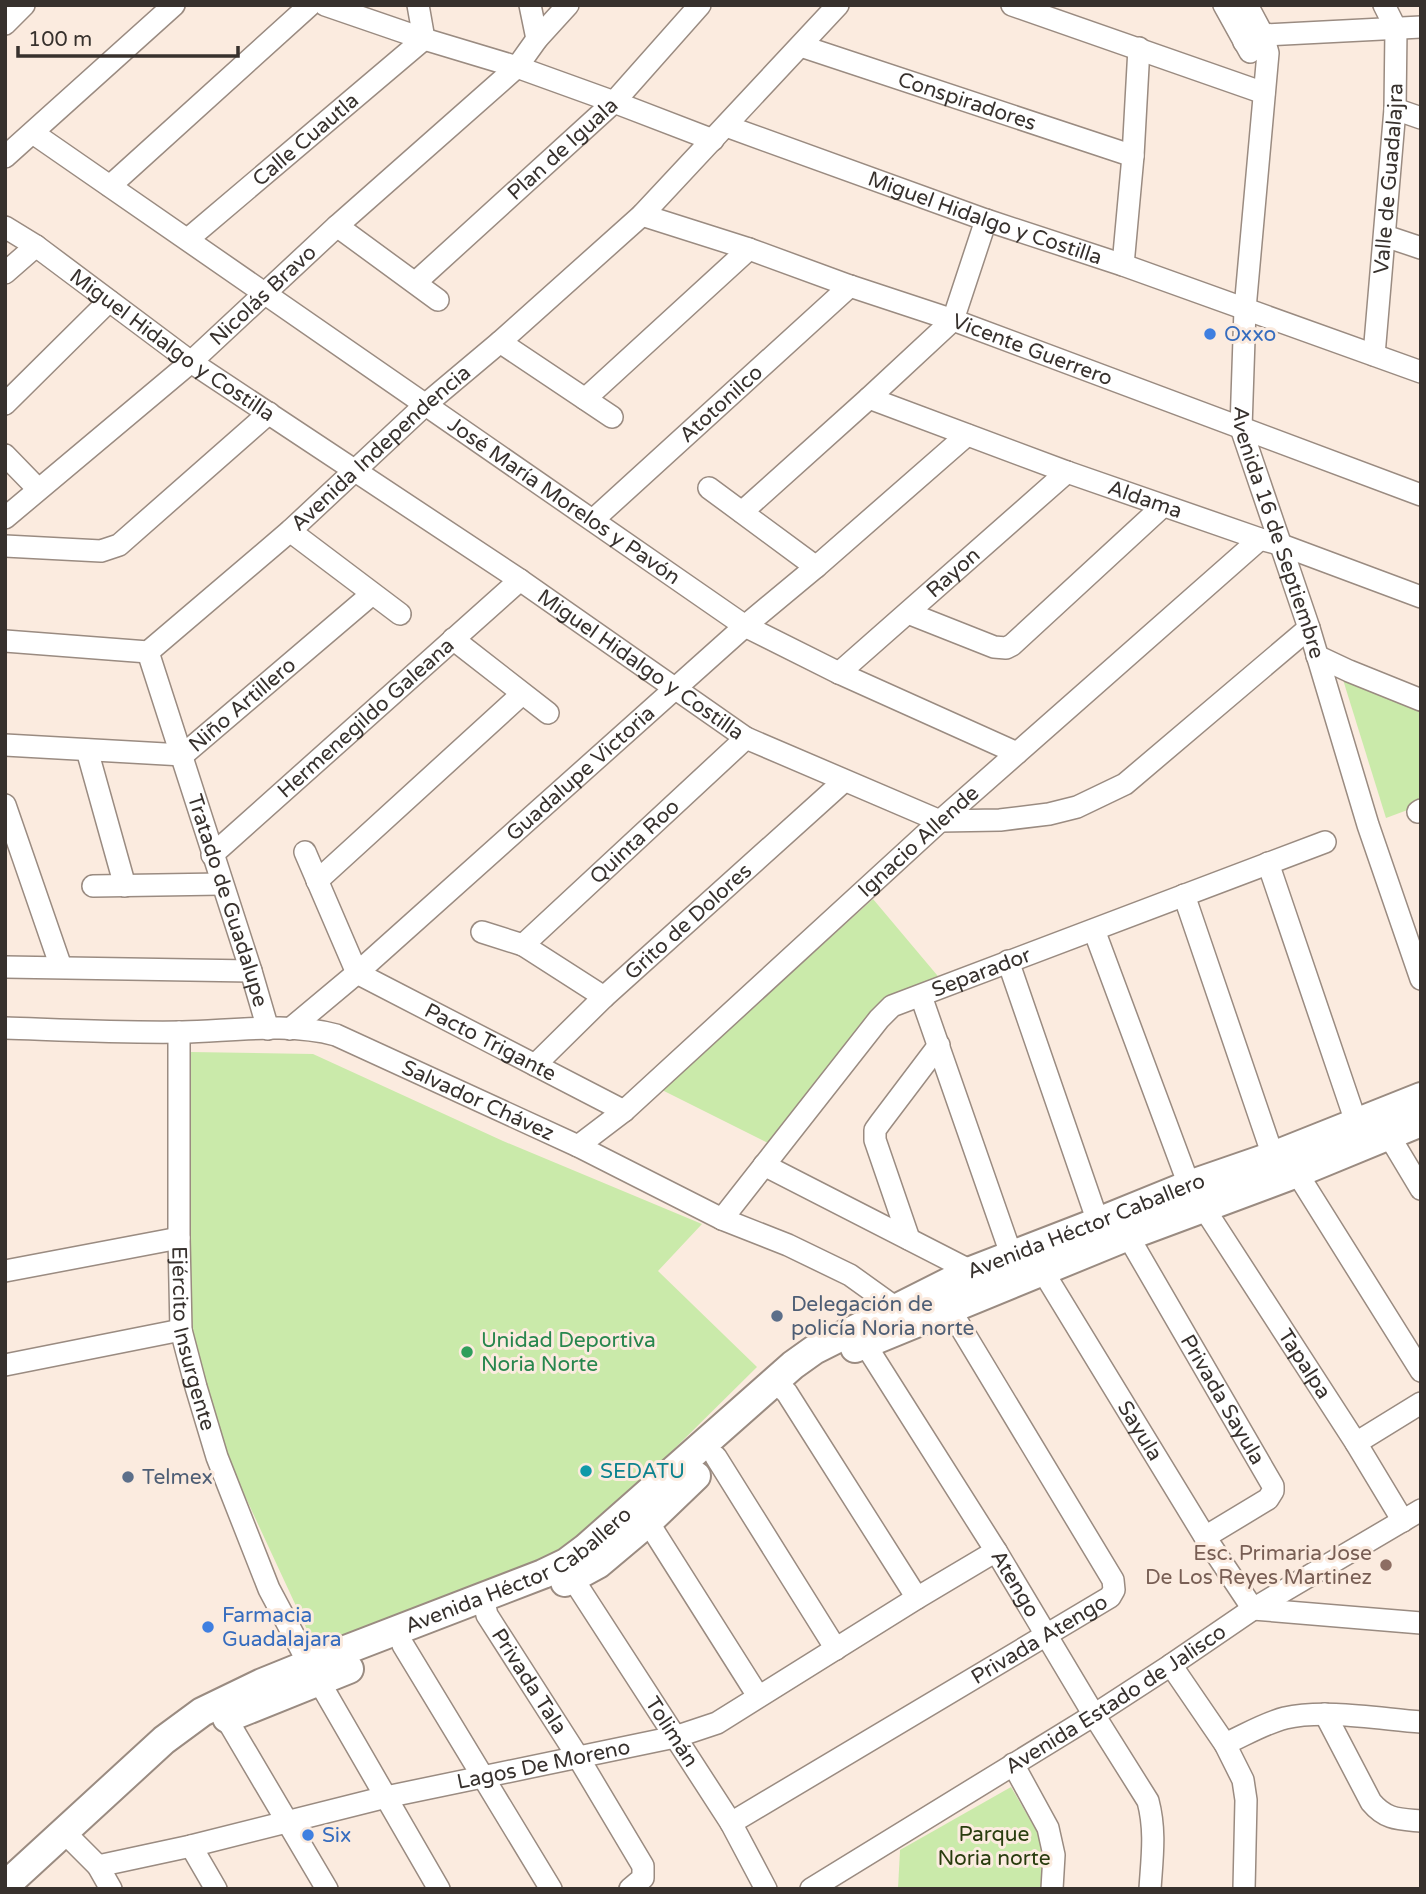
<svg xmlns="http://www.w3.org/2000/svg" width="1426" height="1894" viewBox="0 0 1426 1894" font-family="'Varela Round',sans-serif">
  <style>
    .green { fill: #caeaaa }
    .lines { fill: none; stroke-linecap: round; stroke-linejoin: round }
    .minor-casing { stroke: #9a8b81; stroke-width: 24 }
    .major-casing { stroke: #9a8b81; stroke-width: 32 }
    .minor { stroke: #fff; stroke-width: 21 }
    .major { stroke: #fff; stroke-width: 28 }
    .shop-dot { fill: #3f7fe0; stroke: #fbebdf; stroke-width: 2.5 }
    .service-dot { fill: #5c6f8a; stroke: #fbebdf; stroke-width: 2.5 }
    .leisure-dot { fill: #2e9e5b; stroke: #fbebdf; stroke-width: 2.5 }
    .culture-dot { fill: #0f9aa8; stroke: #fbebdf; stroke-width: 2.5 }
    .education-dot { fill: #8d6e63; stroke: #fbebdf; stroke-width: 2.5 }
    .labels { text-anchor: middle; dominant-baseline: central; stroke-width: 6; stroke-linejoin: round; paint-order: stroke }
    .street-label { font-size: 21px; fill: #37312d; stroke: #fbebdf }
    .shop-label { font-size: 21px; fill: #366cbe; stroke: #fbebdf; text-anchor: start }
    .service-label { font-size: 21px; fill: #4e5e75; stroke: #fbebdf; text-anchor: start }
    .leisure-label { font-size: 21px; fill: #27864d; stroke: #fbebdf; text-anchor: start }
    .culture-label { font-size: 21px; fill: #0d838f; stroke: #fbebdf; text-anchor: start }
    .education-label { font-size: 21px; fill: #785e54; stroke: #fbebdf; text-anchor: end }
    .park-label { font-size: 21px; fill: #283c0d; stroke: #fbebdf }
  </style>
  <rect width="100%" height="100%" fill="#fbebdf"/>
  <g class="green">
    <polygon points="1340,670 1421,706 1421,805 1386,818"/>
    <polygon points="873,899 942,981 890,1001 776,1147 662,1090"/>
    <polygon points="190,1052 313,1054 503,1141 702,1224 658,1271 757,1367 570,1552 316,1649 225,1453 188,1337"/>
    <polygon points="1011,1787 1043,1842 1041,1889 898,1889 900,1850"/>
  </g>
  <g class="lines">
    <defs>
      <g id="minor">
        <polyline points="325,5 424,39 517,67 614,102 713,140"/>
        <polyline points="530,5 537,39"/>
        <polyline points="1012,5 1264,93"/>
        <polyline points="1224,5 1250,52"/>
        <path id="s1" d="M1247,5L1263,35L1268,53L1245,309L1241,428L1309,628L1368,825L1421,979"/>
        <polyline points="5,24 24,5"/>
        <polyline points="1244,42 1263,35 1421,27"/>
        <path id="s2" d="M801,46L1133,156"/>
        <polyline points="1395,109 1421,118"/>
        <path id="s3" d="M726,126L986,220L1123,265L1421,372"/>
        <path id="s4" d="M33,133L745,626L839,673L1017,753"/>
        <polyline points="5,157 174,5"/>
        <polyline points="110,186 310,5"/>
        <path id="s5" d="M642,215L749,249L850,286L953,320L1421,495"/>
        <polyline points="337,226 438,300"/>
        <path id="s6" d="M5,227L36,246L191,362L520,580L746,738L940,821L1000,820L1049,814L1077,807L1125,784L1309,628"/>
        <polyline points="1385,236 1421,248"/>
        <path id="s7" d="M188,239L424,39L418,5"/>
        <polyline points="1123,265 1133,156 1139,48"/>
        <polyline points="5,273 36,246"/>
        <path id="s8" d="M416,282L614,102L700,5"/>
        <polyline points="500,342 612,417"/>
        <path id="s9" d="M1374,355L1395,109L1396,29L1384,5"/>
        <path id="s10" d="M869,398L1067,472L1260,539L1279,544L1421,597"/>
        <polyline points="585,399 749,249"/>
        <polyline points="5,404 109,301"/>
        <polyline points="5,455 38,489"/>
        <polyline points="709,488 816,567"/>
        <polyline points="742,512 869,398 953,320 986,220"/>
        <path id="s11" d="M5,518L191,362L337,226L517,67L537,39L568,5"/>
        <path id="s12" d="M593,520L850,286"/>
        <polyline points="290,531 400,614"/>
        <polyline points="5,546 101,551 119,545 269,413"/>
        <polyline points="908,613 994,647 1006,648 1012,645 1163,506"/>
        <polyline points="453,639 548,713"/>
        <path id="s13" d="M5,641L148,652L290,531L425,405L500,342L642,215L838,5"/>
        <path id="s14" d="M148,652L251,971L268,1029"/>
        <polyline points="1317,656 1349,671 1421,700"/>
        <path id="s15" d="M839,673L1067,472"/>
        <path id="s16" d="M5,745L183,755L372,594"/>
        <polyline points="87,750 125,886"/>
        <polyline points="5,805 61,967"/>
        <polyline points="1418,812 1421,810"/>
        <path id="s17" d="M305,852L357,973L624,1111"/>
        <path id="s18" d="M212,855L520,580"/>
        <polyline points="1268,863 1356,1122"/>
        <polyline points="317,881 522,694"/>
        <polyline points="93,886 222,884"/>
        <polyline points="1184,895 1273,1156"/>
        <path id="s19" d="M1094,930L1189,1185L1356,1443L1403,1521"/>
        <polyline points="482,932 523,945 604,997"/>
        <path id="s20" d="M523,945L746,738"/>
        <polyline points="1008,961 1098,1222"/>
        <polyline points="5,967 251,971"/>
        <polyline points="921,996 1011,1254"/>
        <path id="s21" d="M5,1028C64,1030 123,1033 182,1032C230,1031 288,1022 336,1035L578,1146L722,1219L788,1245L850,1275L896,1308L904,1318"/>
        <path id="s22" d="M290,1029L357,973L745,626L816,567L967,435"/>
        <path id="s23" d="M179,1032V1238L181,1330L196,1387L217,1457L269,1589L309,1664L439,1889"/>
        <path id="s24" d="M535,1065L604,997L844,781"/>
        <polyline points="1388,1134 1421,1189"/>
        <path id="s25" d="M578,1146L624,1111L940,821L1260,539"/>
        <polyline points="764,1165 971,1271"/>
        <polyline points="1297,1173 1421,1371"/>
        <path id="s26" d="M722,1219L879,1019L892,1006L1325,842"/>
        <path id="s27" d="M1128,1236L1273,1486V1491L1268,1499L1205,1537"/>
        <polyline points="909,1239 875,1140 875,1130 880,1123 939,1045"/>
        <path id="s28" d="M1036,1260L1205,1537L1253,1609L1421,1623"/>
        <polyline points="5,1271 179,1238"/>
        <path id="s29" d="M858,1333L996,1551L1094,1715L1148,1801C1156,1831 1152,1858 1150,1889"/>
        <polyline points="5,1365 181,1330"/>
        <polyline points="775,1381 787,1393 917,1598"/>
        <polyline points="1356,1443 1421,1403"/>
        <polyline points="716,1457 836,1649"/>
        <polyline points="639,1510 648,1522 758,1696"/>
        <path id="s30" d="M573,1579L731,1823L766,1889"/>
        <path id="s31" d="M483,1598L487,1615L578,1757L643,1866V1878L630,1889"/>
        <polyline points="403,1645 551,1889"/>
        <polyline points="1171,1665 1225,1744 1243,1780 1246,1800 1244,1889"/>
        <path d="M1325,1714L1371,1802C1386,1820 1399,1819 1421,1821"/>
        <polyline points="226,1718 327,1889"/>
        <path d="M1225,1744C1245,1735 1265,1723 1285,1718C1325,1709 1380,1719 1421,1722"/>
        <polyline points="1013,1764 1048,1828 1054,1855 1052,1889"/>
        <path id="s32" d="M731,1823L1110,1597L1114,1590L1113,1580L943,1298"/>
        <polyline points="64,1832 98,1866 111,1889"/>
        <polyline points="191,1846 216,1889"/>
        <path id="s33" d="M98,1866L191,1846L386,1797L675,1737L717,1723L917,1598L996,1551"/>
        <path id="s34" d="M811,1889L1094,1715L1171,1665L1253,1609L1421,1510"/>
      </g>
      <g id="major">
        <polyline points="855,1348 1128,1236 1297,1173 1421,1122"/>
        <polyline points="565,1582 598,1564 648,1522 696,1476"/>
        <polyline points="227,1718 349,1669"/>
        <path id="s35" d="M5,1886L164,1740L202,1712L262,1683L309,1664L543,1574L566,1563L586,1548L793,1365L814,1350L971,1271L1098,1222L1189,1185L1273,1156L1421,1097"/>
      </g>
    </defs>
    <use href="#minor" class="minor-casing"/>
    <use href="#major" class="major-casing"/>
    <use href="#minor" class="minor"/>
    <use href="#major" class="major"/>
  </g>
  <g class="shop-dot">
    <circle cx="1210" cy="334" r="7"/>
    <circle cx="208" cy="1627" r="7"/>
    <circle cx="308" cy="1835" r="7"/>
  </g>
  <g class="service-dot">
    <circle cx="777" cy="1316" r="7"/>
    <circle cx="128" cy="1477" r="7"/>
  </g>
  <circle class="leisure-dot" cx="467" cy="1352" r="7"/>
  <circle class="culture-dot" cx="586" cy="1471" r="7"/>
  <circle class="education-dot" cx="1386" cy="1565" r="7"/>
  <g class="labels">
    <g class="street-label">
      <text stroke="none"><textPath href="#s2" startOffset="175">Conspiradores</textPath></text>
      <text stroke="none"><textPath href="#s7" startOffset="154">Calle Cuautla</textPath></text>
      <text stroke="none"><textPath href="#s8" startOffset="198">Plan de Iguala</textPath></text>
      <text stroke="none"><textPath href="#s9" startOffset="177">Valle de Guadalajra</textPath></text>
      <text stroke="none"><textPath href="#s3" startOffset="275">Miguel Hidalgo y Costilla</textPath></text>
      <text stroke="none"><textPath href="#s11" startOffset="341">Nicolás Bravo</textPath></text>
      <text stroke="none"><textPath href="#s6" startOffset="205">Miguel Hidalgo y Costilla</textPath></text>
      <text stroke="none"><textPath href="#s5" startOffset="413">Vicente Guerrero</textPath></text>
      <text stroke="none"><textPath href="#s12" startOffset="173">Atotonilco</textPath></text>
      <text stroke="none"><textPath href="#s13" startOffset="453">Avenida Independencia</textPath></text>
      <text stroke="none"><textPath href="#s10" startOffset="294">Aldama</textPath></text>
      <text stroke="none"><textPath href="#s4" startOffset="646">José María Morelos y Pavón</textPath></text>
      <text stroke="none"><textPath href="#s1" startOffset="539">Avenida 16 de Septiembre</textPath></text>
      <text stroke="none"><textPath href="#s15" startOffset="152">Rayon</textPath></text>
      <text stroke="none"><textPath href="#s6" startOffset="772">Miguel Hidalgo y Costilla</textPath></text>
      <text stroke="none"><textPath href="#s16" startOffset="256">Niño Artillero</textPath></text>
      <text stroke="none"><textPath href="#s18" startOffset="206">Hermenegildo Galeana</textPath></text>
      <text stroke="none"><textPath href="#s22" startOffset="387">Guadalupe Victoria</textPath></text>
      <text stroke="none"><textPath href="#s20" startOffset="152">Quinta Roo</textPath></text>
      <text stroke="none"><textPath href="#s25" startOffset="457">Ignacio Allende</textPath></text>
      <text stroke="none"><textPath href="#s14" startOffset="261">Tratado de Guadalupe</textPath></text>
      <text stroke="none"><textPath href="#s24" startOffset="210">Grito de Dolores</textPath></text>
      <text stroke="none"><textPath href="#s26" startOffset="368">Separador</textPath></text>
      <text stroke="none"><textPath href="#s17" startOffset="282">Pacto Trigante</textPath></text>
      <text stroke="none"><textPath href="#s21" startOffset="488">Salvador Chávez</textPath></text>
      <text stroke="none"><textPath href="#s35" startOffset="1283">Avenida Héctor Caballero</textPath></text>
      <text stroke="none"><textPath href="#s23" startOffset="308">Ejército Insurgente</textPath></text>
      <text stroke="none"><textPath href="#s19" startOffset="485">Tapalpa</textPath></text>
      <text stroke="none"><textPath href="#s27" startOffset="189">Privada Sayula</textPath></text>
      <text stroke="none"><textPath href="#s28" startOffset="200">Sayula</textPath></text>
      <text stroke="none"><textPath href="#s35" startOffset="611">Avenida Héctor Caballero</textPath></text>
      <text stroke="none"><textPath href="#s29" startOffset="296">Atengo</textPath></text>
      <text stroke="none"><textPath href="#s32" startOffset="359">Privada Atengo</textPath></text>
      <text stroke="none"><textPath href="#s31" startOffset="96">Privada Tala</textPath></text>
      <text stroke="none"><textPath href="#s34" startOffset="359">Avenida Estado de Jalisco</textPath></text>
      <text stroke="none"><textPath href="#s30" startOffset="182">Tolimán</textPath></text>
      <text stroke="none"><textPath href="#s33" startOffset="457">Lagos De Moreno</textPath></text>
    </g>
    <g class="shop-label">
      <text x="1224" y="334">Oxxo</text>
      <text x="222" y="1615">Farmacia<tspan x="222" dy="24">Guadalajara</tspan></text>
      <text x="322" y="1835">Six</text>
    </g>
    <g class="service-label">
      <text x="791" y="1304">Delegación de<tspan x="791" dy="24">policía Noria norte</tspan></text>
      <text x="142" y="1477">Telmex</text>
    </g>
    <g class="leisure-label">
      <text x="481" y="1340">Unidad Deportiva<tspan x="481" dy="24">Noria Norte</tspan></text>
    </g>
    <g class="culture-label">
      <text x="600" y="1471">SEDATU</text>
    </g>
    <g class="education-label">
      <text x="1372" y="1553">Esc. Primaria Jose<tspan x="1372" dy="24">De Los Reyes Martinez</tspan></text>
    </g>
    <g class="park-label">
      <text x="994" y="1834">Parque<tspan x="994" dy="24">Noria norte</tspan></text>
    </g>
  </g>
  <rect width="1426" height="1894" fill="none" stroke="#37312d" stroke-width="14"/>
  <path d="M18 46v10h220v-10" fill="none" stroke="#37312d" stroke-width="3.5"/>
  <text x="28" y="46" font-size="21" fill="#37312d" stroke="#fbebdf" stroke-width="5" paint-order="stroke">100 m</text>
</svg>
